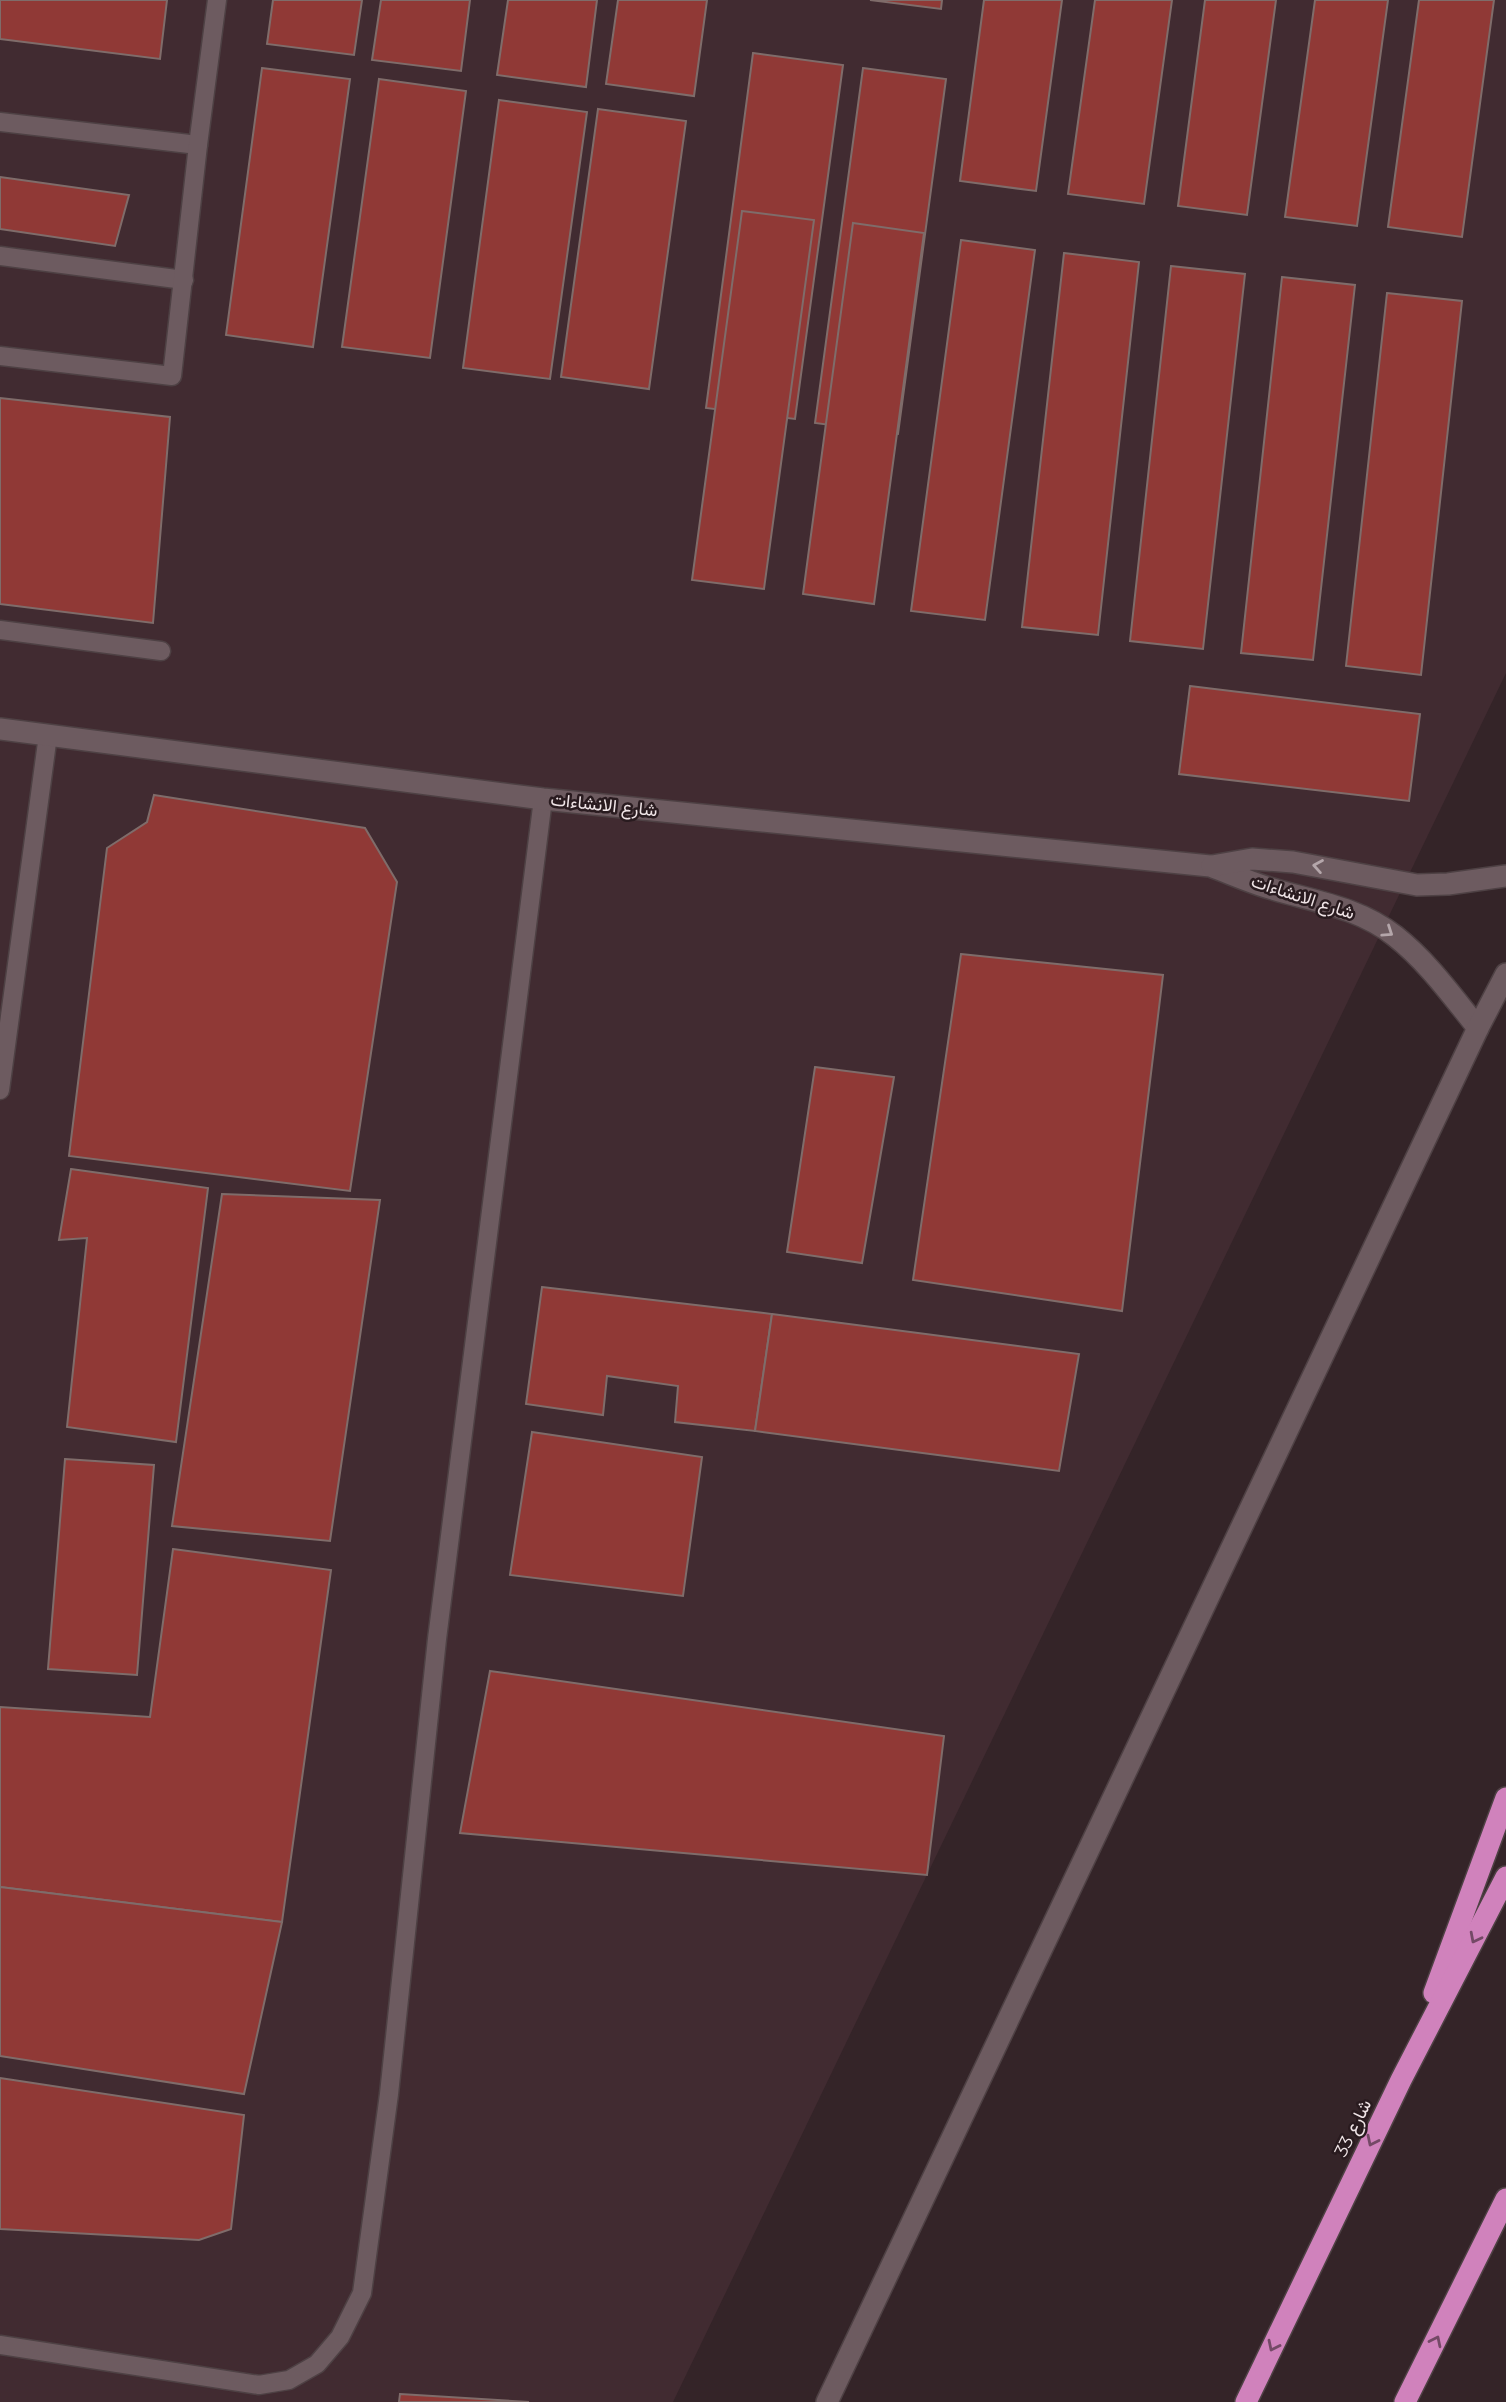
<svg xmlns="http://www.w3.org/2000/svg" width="1506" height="2402" viewBox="0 0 1506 2402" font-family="Montserrat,Vazirmatn,sans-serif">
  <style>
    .built { fill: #412b31 }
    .building { fill: #903936; stroke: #7f6c6a; stroke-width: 2 }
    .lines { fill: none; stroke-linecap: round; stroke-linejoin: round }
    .lane-casing { stroke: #4e4144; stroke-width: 21 }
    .street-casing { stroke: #4e4144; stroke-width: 24 }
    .highway-casing { stroke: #4e4144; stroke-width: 24 }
    .lane { stroke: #6d5b60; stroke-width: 18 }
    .street { stroke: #6d5b60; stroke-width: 21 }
    .highway { stroke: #d082bc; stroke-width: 21 }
    .oneway { stroke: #b4a6aa }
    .oneway2 { stroke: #744966 }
    .labels { text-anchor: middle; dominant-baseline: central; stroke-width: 5; stroke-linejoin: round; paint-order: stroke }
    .street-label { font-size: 18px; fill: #efe4e6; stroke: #291b1f }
  </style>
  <rect width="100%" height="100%" fill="#342428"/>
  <polygon class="built" points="0,0 1506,0 1506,673 673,2402 0,2402"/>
  <g class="building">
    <polygon points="0,0 167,0 160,59 0,39"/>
    <polygon points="273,0 362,0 354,55 267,44"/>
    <polygon points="381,0 470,0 461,71 372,60"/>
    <polygon points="508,0 597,0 586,87 497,75"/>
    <polygon points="618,0 707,0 694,96 606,84"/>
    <polygon points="870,0 942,0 941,9"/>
    <polygon points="984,0 1062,0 1036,191 960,181"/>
    <polygon points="1095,0 1172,0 1144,204 1068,194"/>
    <polygon points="1205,0 1276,0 1247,215 1178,206"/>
    <polygon points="1315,0 1388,0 1357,226 1285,217"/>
    <polygon points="1419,0 1494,0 1462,237 1388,227"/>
    <polygon points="753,53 843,65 795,419 706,408"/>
    <polygon points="262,68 350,79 313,347 226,335"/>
    <polygon points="863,68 946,79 898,434 815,423"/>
    <polygon points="379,79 466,91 430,358 342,347"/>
    <polygon points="499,100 587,112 550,379 463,368"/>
    <polygon points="598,109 686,121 649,389 561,377"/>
    <polygon points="0,177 129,195 115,246 0,229"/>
    <polygon points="742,211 814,220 764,589 692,580"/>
    <polygon points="853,223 924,233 874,604 803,594"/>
    <polygon points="961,240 1035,250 985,620 911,611"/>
    <polygon points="1064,253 1139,262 1098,635 1022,627"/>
    <polygon points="1171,266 1245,274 1203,649 1130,641"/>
    <polygon points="1282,277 1355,285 1313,660 1241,653"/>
    <polygon points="1387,293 1462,301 1421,675 1346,666"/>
    <polygon points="0,398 170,417 153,623 0,604"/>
    <polygon points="1190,686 1420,714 1409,801 1179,774"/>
    <polygon points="154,795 365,828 397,882 350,1191 69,1156 107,848 147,822"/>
    <polygon points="961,954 1163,975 1122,1311 913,1280"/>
    <polygon points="815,1067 894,1077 862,1263 787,1252"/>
    <polygon points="71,1169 208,1188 176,1442 67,1427 87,1238 59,1240"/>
    <polygon points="222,1194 380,1200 330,1541 172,1526"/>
    <polygon points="542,1287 772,1314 755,1431 675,1422 678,1386 607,1376 603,1415 526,1404"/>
    <polygon points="772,1314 1079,1354 1059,1471 755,1431"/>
    <polygon points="532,1432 702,1457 683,1596 510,1575"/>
    <polygon points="65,1459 154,1465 137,1675 48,1669"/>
    <polygon points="173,1549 331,1570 282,1922 0,1887 0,1707 150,1717"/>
    <polygon points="490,1671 944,1736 927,1875 460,1833"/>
    <polygon points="0,1887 282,1922 244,2094 0,2056"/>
    <polygon points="0,2078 244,2115 231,2229 199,2240 0,2229"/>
    <polygon points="400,2394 529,2402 399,2402"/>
  </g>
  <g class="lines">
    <defs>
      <g id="lane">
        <polyline points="0,122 198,145"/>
        <polyline points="0,256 184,280"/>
        <polyline points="0,356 172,376 198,145 217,0"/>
        <polyline points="0,630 161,651"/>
        <polyline points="0,1090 48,735"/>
        <polyline points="0,2345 259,2385 289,2380 317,2364 340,2337 362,2293 389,2094 437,1639 543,799"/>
      </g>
      <g id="street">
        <path d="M0,729L543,799L1210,866C1229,873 1247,881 1266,887C1311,901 1357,906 1395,936C1428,962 1452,996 1478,1028"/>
        <polyline points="1212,866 1252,859 1293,862 1417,885 1448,884 1506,876"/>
        <polyline points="827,2402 1478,1028 1506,974"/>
      </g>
      <g id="highway">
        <polyline points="1434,1993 1506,1798"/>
        <polyline points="1246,2402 1401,2080 1506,1877"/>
        <polyline points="1405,2402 1506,2199"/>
      </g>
    </defs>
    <use href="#lane" class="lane-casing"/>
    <use href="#street" class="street-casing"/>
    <use href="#highway" class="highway-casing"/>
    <use href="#lane" class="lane"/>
    <use href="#street" class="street"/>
    <use href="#highway" class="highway"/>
  </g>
  <defs><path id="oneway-chevron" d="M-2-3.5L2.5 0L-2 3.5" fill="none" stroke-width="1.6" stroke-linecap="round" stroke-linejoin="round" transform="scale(1.75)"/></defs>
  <g class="oneway">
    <use href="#oneway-chevron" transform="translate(1318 866) rotate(-170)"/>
    <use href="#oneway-chevron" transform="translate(1388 932) rotate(34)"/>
  </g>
  <g class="oneway2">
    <use href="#oneway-chevron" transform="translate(1475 1938) rotate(117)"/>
    <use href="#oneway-chevron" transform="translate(1372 2141) rotate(116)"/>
    <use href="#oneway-chevron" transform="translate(1436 2341) rotate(-64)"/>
    <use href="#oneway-chevron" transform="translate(1273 2346) rotate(116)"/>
  </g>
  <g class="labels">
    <g class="street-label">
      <text transform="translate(604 805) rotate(6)">شارع الانشاءات</text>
      <text transform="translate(1303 897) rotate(18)">شارع الانشاءات</text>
      <text transform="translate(1353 2128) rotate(-64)">شارع 33</text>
    </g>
  </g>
</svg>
